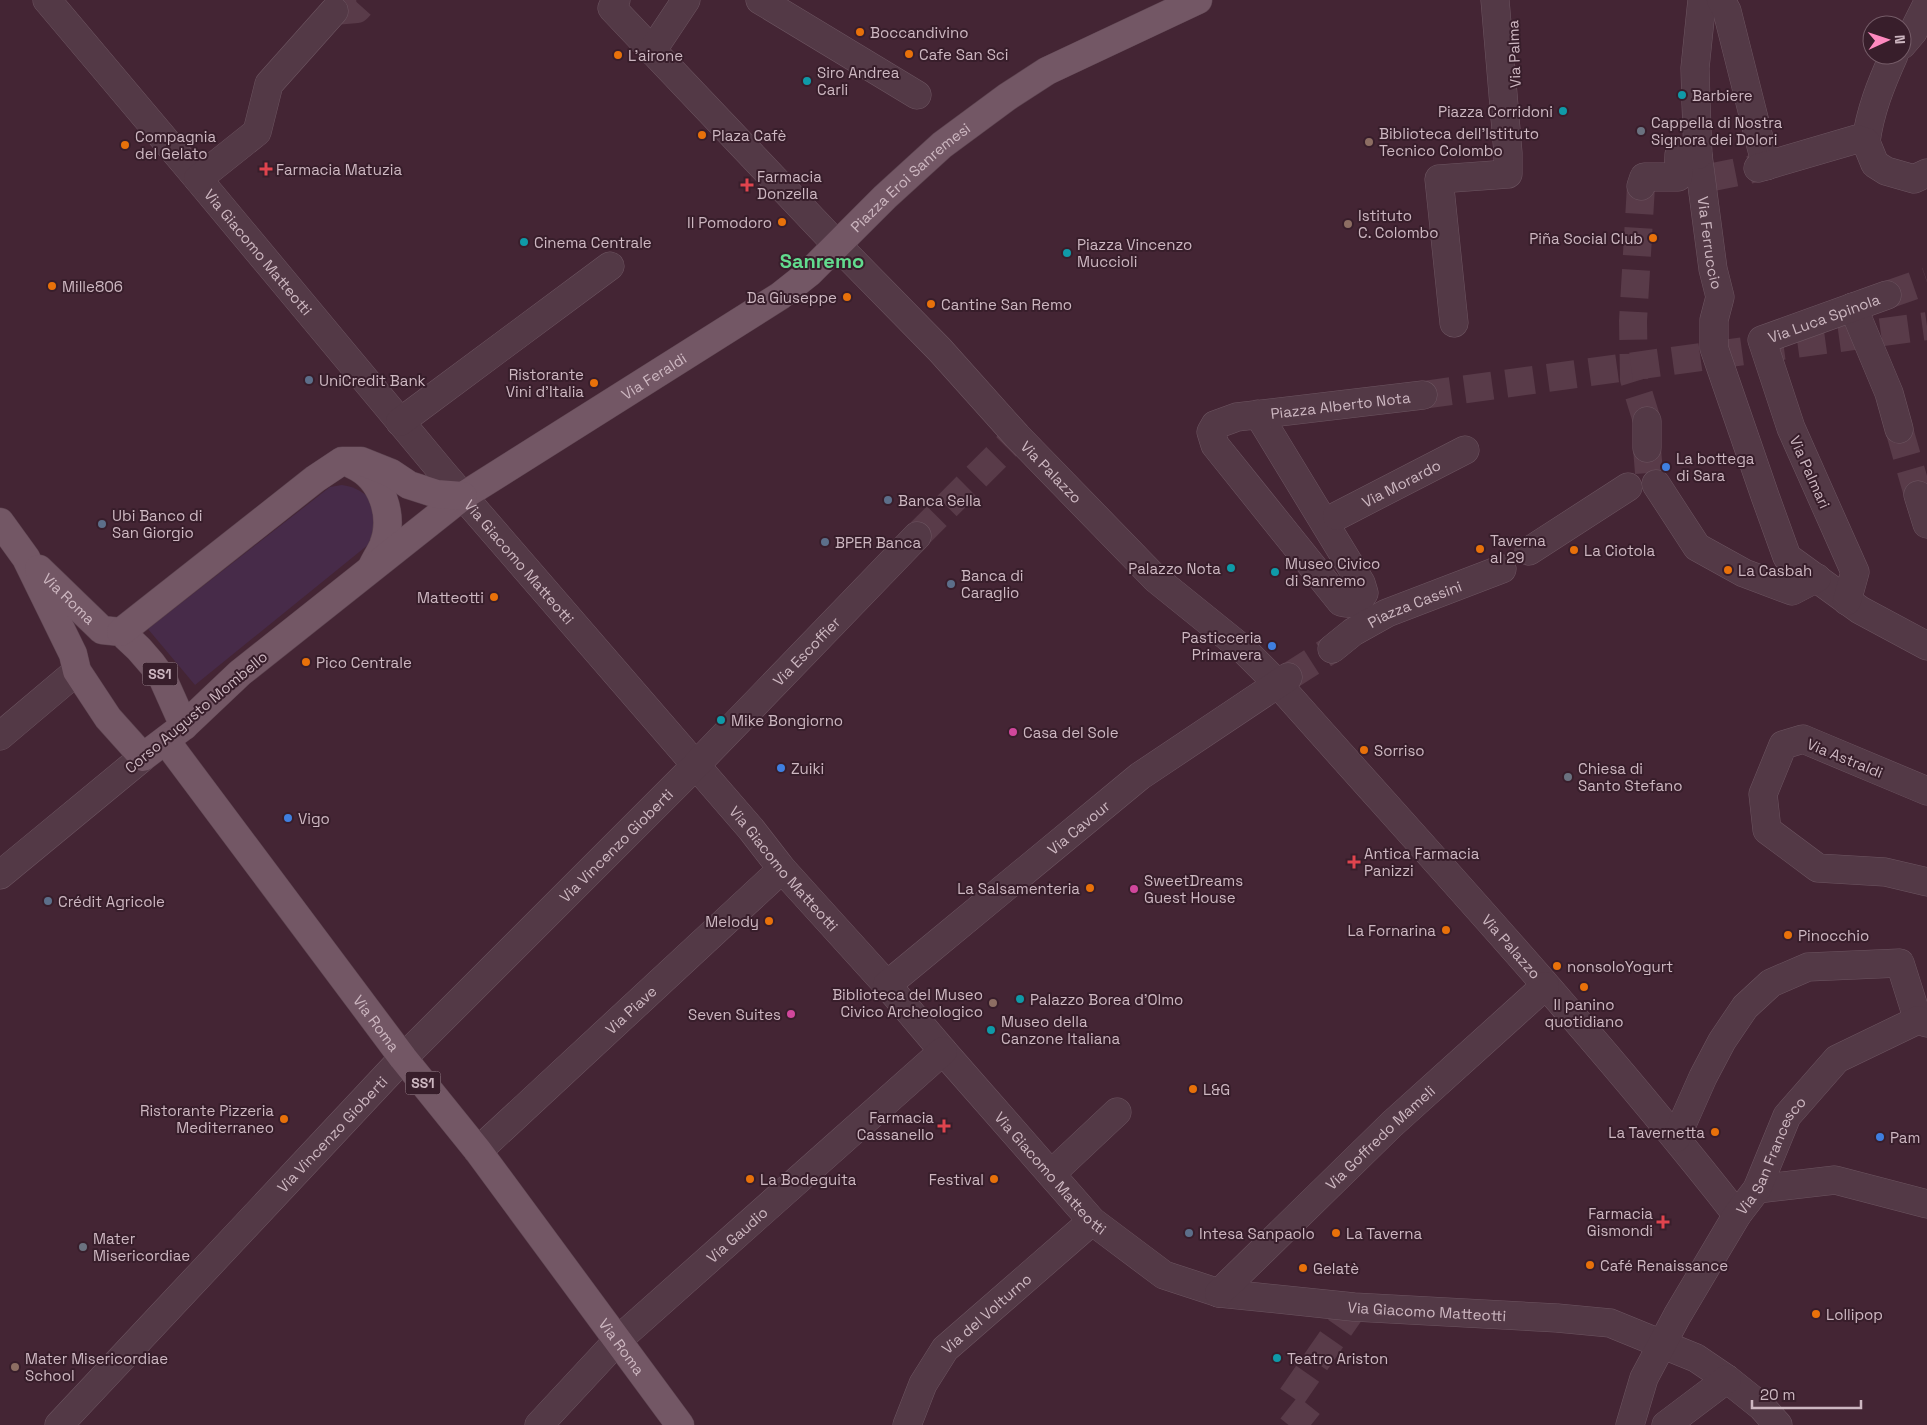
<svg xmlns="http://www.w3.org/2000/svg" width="1927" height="1425" viewBox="0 0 1927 1425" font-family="'Space Grotesk',sans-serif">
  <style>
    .green { fill: #472b49 }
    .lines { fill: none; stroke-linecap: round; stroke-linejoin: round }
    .minor-tunnel { stroke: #593b49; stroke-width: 28; stroke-dasharray: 28 14; stroke-linecap: butt }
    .minor-casing { stroke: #6d5561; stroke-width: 29 }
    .major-casing { stroke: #5c434f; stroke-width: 29 }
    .minor { stroke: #533946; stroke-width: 28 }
    .major { stroke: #735765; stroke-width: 28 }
    .food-dot { fill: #e8710a; stroke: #381e2b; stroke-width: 2 }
    .culture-dot { fill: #0f9aa8; stroke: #381e2b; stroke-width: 2 }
    .worship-dot { fill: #6b7280; stroke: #381e2b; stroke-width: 2 }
    .education-dot { fill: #8d6e63; stroke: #381e2b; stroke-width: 2 }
    .health-dot { fill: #e0444e; stroke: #381e2b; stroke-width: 2 }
    .service-dot { fill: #5c6f8a; stroke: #381e2b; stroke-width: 2 }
    .shop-dot { fill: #3f7fe0; stroke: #381e2b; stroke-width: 2 }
    .hotel-dot { fill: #d1479c; stroke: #381e2b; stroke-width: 2 }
    .labels { text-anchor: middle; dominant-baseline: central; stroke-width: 4; stroke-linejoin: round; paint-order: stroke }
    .shield { fill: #381e2b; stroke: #a08994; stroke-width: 1 }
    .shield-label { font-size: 14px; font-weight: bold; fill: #cdb7c1 }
    .poi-label { font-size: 15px; fill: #cdb7c1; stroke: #381e2b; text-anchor: start }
    .street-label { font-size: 15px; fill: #cdb7c1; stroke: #381e2b }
    .district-label { font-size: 20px; font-weight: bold; fill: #62dc8e; stroke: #381e2b }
  </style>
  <rect width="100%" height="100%" fill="#442534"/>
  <path class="green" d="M342,485C357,487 364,493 375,503L374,540L195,685L148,629L330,487Z"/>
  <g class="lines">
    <g class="minor-tunnel">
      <polyline points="334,11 357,9 365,0"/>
      <polyline points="1708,178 1758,168"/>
      <polyline points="1641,186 1633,321 1634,379 1647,421"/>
      <polyline points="1887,295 1927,281"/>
      <polyline points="1423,395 1927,326"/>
      <polyline points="1899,429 1918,495"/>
      <polyline points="1647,448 1649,473"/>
      <polyline points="917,536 1017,436"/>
      <polyline points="1288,677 1332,649"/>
      <polyline points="1311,1425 1286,1405 1354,1307"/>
    </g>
    <defs>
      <g id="minor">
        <path id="s1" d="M47,0L198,179L443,473L751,829L782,869L887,985L943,1051L1092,1221L1164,1275L1219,1293L1354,1307L1557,1318L1610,1323L1696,1358L1727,1379L1762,1407L1778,1425"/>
        <path id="s2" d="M616,0L612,8L837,245L940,350L1017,436L1156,579L1244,650L1278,684C1433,859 1593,1031 1737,1215"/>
        <polyline points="760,0 917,95"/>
        <path id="s3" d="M1702,0L1695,68L1696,103L1698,155L1713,269L1720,297L1714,320V348L1765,496L1787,557L1860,610L1927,646"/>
        <polyline points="1721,0 1727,11 1766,166"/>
        <polyline points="1902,45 1913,32 1927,4"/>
        <polyline points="652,51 686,0"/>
        <path d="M1866,142C1870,111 1881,84 1894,55"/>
        <polyline points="1758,168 1857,139 1866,142 1875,164 1886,171 1914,179 1927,173"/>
        <polyline points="198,179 257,132 269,84 334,11"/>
        <polyline points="1641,186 1644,177 1678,177 1679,155 1698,155"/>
        <polyline points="1853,307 1889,393 1899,429"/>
        <polyline points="1454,323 1439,179 1508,174 1508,153 1495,0"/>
        <path id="s4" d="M1258,414L1361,583L1364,593C1358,603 1352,605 1341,602L1215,445L1211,432L1215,425L1237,417L1423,395"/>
        <polyline points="1647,421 1647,448"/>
        <polyline points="400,422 610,266"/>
        <polyline points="1656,484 1697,547 1744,573 1792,591 1817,578"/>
        <polyline points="1918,495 1927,524"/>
        <path id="s5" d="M1337,516L1465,450"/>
        <polyline points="1529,551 1628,487"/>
        <path id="s6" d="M1847,601L1855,572L1791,428L1762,340L1887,295"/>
        <path id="s7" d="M1332,649L1353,632L1387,613L1502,569"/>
        <polyline points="0,736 77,671"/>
        <polyline points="1927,791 1803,739 1783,745 1763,794 1767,830 1818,868 1885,872 1927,882"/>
        <polyline points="0,875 143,757"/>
        <path id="s8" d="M887,985L1140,776L1288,677"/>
        <polyline points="1676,1138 1703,1077 1722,1041 1745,1007 1771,983 1808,967 1900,963 1918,1020"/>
        <path id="s9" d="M478,1151L782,869"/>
        <polyline points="1051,1174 1117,1112"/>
        <polyline points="1757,1189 1835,1180 1927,1204"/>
        <path id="s10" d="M1219,1293L1392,1124L1545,986"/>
        <path id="s11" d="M59,1425L403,1058L695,766L917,536"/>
        <path id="s12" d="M539,1425L618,1340L943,1051"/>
        <path id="s13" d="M907,1425L923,1384L945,1349L1092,1221"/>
        <path id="s14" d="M1630,1425L1644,1378L1677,1316L1737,1215L1757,1189L1787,1116L1837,1059L1918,1020L1927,1023"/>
        <polyline points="1666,1425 1727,1379"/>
      </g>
      <g id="major">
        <path d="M353,465C382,478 395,516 383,546C380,553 375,560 372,567"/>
        <path id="s15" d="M0,522L26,558L73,654L77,671L108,718L143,757L184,726L240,673L463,496L780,296L809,273L885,197L942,145L1007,97L1047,71L1198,0"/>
        <path id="s16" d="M39,569L102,630L121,632L139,649L152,664L163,679L184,726"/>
        <polyline points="121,632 315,479 342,461 361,461 391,473 409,485 437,494 463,496"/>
        <path id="s17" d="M166,741L403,1058L478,1151L680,1425"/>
      </g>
    </defs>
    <use href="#minor" class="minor-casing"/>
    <use href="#major" class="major-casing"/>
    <use href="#minor" class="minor"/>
    <use href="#major" class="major"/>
  </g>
  <g class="food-dot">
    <circle cx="860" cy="32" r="5"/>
    <circle cx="909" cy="54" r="5"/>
    <circle cx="618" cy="55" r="5"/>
    <circle cx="702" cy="135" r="5"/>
    <circle cx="125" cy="145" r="5"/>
    <circle cx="782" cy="222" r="5"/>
    <circle cx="1653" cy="238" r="5"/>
    <circle cx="52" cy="286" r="5"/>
    <circle cx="847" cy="297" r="5"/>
    <circle cx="931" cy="304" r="5"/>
    <circle cx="594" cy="383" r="5"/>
    <circle cx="1480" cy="549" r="5"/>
    <circle cx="1574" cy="550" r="5"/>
    <circle cx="1728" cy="570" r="5"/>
    <circle cx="494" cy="597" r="5"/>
    <circle cx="306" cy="662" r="5"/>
    <circle cx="1364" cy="750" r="5"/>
    <circle cx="1090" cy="888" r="5"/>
    <circle cx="769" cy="921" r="5"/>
    <circle cx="1446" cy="930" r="5"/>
    <circle cx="1788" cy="935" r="5"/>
    <circle cx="1557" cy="966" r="5"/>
    <circle cx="1584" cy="987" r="5"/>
    <circle cx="1193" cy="1089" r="5"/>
    <circle cx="284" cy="1119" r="5"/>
    <circle cx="1715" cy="1132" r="5"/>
    <circle cx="750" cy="1179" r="5"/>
    <circle cx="994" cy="1179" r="5"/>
    <circle cx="1336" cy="1233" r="5"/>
    <circle cx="1590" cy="1265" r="5"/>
    <circle cx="1303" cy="1268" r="5"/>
    <circle cx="1816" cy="1314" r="5"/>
  </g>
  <g class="culture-dot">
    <circle cx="807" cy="81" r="5"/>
    <circle cx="1682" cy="95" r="5"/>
    <circle cx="1563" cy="111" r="5"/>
    <circle cx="524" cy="242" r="5"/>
    <circle cx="1067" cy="253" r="5"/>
    <circle cx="1231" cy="568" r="5"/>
    <circle cx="1275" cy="572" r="5"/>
    <circle cx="721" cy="720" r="5"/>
    <circle cx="1020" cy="999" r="5"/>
    <circle cx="991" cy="1030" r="5"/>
    <circle cx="1277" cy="1358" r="5"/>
  </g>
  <g class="worship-dot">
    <circle cx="1641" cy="131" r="5"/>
    <circle cx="1568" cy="777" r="5"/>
    <circle cx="83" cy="1247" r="5"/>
  </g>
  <g class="education-dot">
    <circle cx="1369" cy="142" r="5"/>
    <circle cx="1348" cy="224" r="5"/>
    <circle cx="993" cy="1003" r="5"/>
    <circle cx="15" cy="1367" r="5"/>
  </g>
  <g class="health-dot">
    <path d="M263.5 161.5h5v5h5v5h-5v5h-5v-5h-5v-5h5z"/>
    <path d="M744.5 177.5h5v5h5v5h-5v5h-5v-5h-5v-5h5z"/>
    <path d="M1351.5 854.5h5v5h5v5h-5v5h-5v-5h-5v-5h5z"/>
    <path d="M941.5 1118.5h5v5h5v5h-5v5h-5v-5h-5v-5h5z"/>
    <path d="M1660.5 1214.5h5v5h5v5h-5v5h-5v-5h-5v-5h5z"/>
  </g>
  <g class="service-dot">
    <circle cx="309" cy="380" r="5"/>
    <circle cx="888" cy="500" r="5"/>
    <circle cx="102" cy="524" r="5"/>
    <circle cx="825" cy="542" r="5"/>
    <circle cx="951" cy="584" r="5"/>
    <circle cx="48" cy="901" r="5"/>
    <circle cx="1189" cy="1233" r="5"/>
  </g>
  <g class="shop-dot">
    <circle cx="1666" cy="467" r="5"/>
    <circle cx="1272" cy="646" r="5"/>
    <circle cx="781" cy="768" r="5"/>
    <circle cx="288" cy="818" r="5"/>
    <circle cx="1880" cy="1137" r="5"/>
  </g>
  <g class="hotel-dot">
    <circle cx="1013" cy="732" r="5"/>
    <circle cx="1134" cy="889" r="5"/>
    <circle cx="791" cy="1014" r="5"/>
  </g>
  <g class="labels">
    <g class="shield">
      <rect x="142.5" y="662.5" width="35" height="23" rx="4"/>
      <rect x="405.5" y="1071.5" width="35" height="23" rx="4"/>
    </g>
    <g class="shield-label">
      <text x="160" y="674">SS1</text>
      <text x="423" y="1083">SS1</text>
    </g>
    <g class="poi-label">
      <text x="870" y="32">Boccandivino</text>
      <text x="919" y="54">Cafe San Sci</text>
      <text x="628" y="55">L'airone</text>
      <text x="817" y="72">Siro Andrea<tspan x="817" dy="17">Carli</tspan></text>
      <text x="1692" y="95">Barbiere</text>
      <text x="1553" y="111" text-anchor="end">Piazza Corridoni</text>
      <text x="1651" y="122">Cappella di Nostra<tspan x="1651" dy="17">Signora dei Dolori</tspan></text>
      <text x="1379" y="133">Biblioteca dell'Istituto<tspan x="1379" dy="17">Tecnico Colombo</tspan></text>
      <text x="712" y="135">Plaza Cafè</text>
      <text x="135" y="136">Compagnia<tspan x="135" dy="17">del Gelato</tspan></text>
      <text x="276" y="169">Farmacia Matuzia</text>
      <text x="757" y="176">Farmacia<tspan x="757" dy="17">Donzella</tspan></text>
      <text x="1358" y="215">Istituto<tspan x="1358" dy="17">C. Colombo</tspan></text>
      <text x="772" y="222" text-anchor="end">Il Pomodoro</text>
      <text x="1643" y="238" text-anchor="end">Piña Social Club</text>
      <text x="534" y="242">Cinema Centrale</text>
      <text x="1077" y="244">Piazza Vincenzo<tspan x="1077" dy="17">Muccioli</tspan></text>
      <text x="62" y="286">Mille806</text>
      <text x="837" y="297" text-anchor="end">Da Giuseppe</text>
      <text x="941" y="304">Cantine San Remo</text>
      <text x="584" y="374" text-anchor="end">Ristorante<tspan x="584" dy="17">Vini d'Italia</tspan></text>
      <text x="319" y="380">UniCredit Bank</text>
      <text x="1676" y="458">La bottega<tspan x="1676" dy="17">di Sara</tspan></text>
      <text x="898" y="500">Banca Sella</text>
      <text x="112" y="515">Ubi Banco di<tspan x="112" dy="17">San Giorgio</tspan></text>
      <text x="1490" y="540">Taverna<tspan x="1490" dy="17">al 29</tspan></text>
      <text x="835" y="542">BPER Banca</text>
      <text x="1584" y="550">La Ciotola</text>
      <text x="1285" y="563">Museo Civico<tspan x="1285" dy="17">di Sanremo</tspan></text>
      <text x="1221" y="568" text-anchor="end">Palazzo Nota</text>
      <text x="1738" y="570">La Casbah</text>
      <text x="961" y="575">Banca di<tspan x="961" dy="17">Caraglio</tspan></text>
      <text x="484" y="597" text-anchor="end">Matteotti</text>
      <text x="1262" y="637" text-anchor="end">Pasticceria<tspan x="1262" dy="17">Primavera</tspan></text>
      <text x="316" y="662">Pico Centrale</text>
      <text x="731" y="720">Mike Bongiorno</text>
      <text x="1023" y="732">Casa del Sole</text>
      <text x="1374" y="750">Sorriso</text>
      <text x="791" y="768">Zuiki</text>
      <text x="1578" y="768">Chiesa di<tspan x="1578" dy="17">Santo Stefano</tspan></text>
      <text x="298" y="818">Vigo</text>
      <text x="1364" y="853">Antica Farmacia<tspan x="1364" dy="17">Panizzi</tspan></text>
      <text x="1144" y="880">SweetDreams<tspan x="1144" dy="17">Guest House</tspan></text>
      <text x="1080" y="888" text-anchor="end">La Salsamenteria</text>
      <text x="58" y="901">Crédit Agricole</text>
      <text x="759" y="921" text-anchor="end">Melody</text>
      <text x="1436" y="930" text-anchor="end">La Fornarina</text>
      <text x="1798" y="935">Pinocchio</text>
      <text x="1567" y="966">nonsoloYogurt</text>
      <text x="983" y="994" text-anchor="end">Biblioteca del Museo<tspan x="983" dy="17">Civico Archeologico</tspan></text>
      <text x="1030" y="999">Palazzo Borea d'Olmo</text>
      <text x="1584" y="1004" text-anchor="middle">Il panino<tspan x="1584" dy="17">quotidiano</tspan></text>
      <text x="781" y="1014" text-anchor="end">Seven Suites</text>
      <text x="1001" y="1021">Museo della<tspan x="1001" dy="17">Canzone Italiana</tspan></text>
      <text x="1203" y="1089">L&amp;G</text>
      <text x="274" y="1110" text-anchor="end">Ristorante Pizzeria<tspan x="274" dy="17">Mediterraneo</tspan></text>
      <text x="934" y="1117" text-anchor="end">Farmacia<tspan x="934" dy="17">Cassanello</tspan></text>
      <text x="1705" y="1132" text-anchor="end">La Tavernetta</text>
      <text x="1890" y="1137">Pam</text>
      <text x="760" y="1179">La Bodeguita</text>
      <text x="984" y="1179" text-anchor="end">Festival</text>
      <text x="1653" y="1213" text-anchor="end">Farmacia<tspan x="1653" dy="17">Gismondi</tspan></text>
      <text x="1199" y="1233">Intesa Sanpaolo</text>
      <text x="1346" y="1233">La Taverna</text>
      <text x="93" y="1238">Mater<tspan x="93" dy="17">Misericordiae</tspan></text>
      <text x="1600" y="1265">Café Renaissance</text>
      <text x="1313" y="1268">Gelatè</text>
      <text x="1826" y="1314">Lollipop</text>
      <text x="25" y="1358">Mater Misericordiae<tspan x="25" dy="17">School</tspan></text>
      <text x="1287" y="1358">Teatro Ariston</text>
    </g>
    <g class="street-label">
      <text transform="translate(1514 54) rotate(-92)">Via Palma</text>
      <text stroke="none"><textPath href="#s15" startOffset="1242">Piazza Eroi Sanremesi</textPath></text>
      <text stroke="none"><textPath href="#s3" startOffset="244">Via Ferruccio</textPath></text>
      <text stroke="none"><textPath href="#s1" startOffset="329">Via Giacomo Matteotti</textPath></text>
      <text stroke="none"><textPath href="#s6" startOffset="346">Via Luca Spinola</textPath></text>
      <text stroke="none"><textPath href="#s15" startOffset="916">Via Feraldi</textPath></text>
      <text stroke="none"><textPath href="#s4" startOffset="586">Piazza Alberto Nota</textPath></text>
      <text stroke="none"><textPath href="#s2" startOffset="648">Via Palazzo</textPath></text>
      <text transform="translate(1810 472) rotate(66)">Via Palmari</text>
      <text stroke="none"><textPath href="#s5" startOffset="72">Via Morardo</textPath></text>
      <text stroke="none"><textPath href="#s1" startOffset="734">Via Giacomo Matteotti</textPath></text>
      <text stroke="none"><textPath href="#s16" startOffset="42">Via Roma</textPath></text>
      <text stroke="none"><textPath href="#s7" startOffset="95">Piazza Cassini</textPath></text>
      <text stroke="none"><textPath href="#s11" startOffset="1076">Via Escoffier</textPath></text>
      <text transform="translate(196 712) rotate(-40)">Corso Augusto Mombello</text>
      <text transform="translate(1845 758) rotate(22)">Via Astraldi</text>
      <text stroke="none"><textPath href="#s8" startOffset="248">Via Cavour</textPath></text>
      <text stroke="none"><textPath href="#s11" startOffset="804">Via Vincenzo Gioberti</textPath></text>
      <text stroke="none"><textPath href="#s1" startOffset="1139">Via Giacomo Matteotti</textPath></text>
      <text stroke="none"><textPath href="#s2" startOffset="1310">Via Palazzo</textPath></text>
      <text stroke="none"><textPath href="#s9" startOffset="208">Via Piave</textPath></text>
      <text stroke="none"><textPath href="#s17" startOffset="352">Via Roma</textPath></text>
      <text stroke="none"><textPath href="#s11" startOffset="399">Via Vincenzo Gioberti</textPath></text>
      <text stroke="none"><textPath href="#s10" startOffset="224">Via Goffredo Mameli</textPath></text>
      <text stroke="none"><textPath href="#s14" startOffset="306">Via San Francesco</textPath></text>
      <text stroke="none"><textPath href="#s1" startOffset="1544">Via Giacomo Matteotti</textPath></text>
      <text stroke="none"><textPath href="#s12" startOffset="275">Via Gaudio</textPath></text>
      <text stroke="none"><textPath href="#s1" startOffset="1964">Via Giacomo Matteotti</textPath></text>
      <text stroke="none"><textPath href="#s13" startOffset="140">Via del Volturno</textPath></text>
      <text stroke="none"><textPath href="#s17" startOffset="758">Via Roma</textPath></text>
    </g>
    <g class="district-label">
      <text x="822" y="261">Sanremo</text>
    </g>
  </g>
  <g transform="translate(1887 40) rotate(87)"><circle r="24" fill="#381e2b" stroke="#745b67"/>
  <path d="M0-4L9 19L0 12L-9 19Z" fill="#fe8ac0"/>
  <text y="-8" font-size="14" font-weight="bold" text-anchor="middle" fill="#cdb7c1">N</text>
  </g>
  <path d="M1752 1400v8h109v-8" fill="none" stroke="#cdb7c1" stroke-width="2.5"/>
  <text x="1760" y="1400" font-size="15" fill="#cdb7c1" stroke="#381e2b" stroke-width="4" paint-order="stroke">20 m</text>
</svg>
